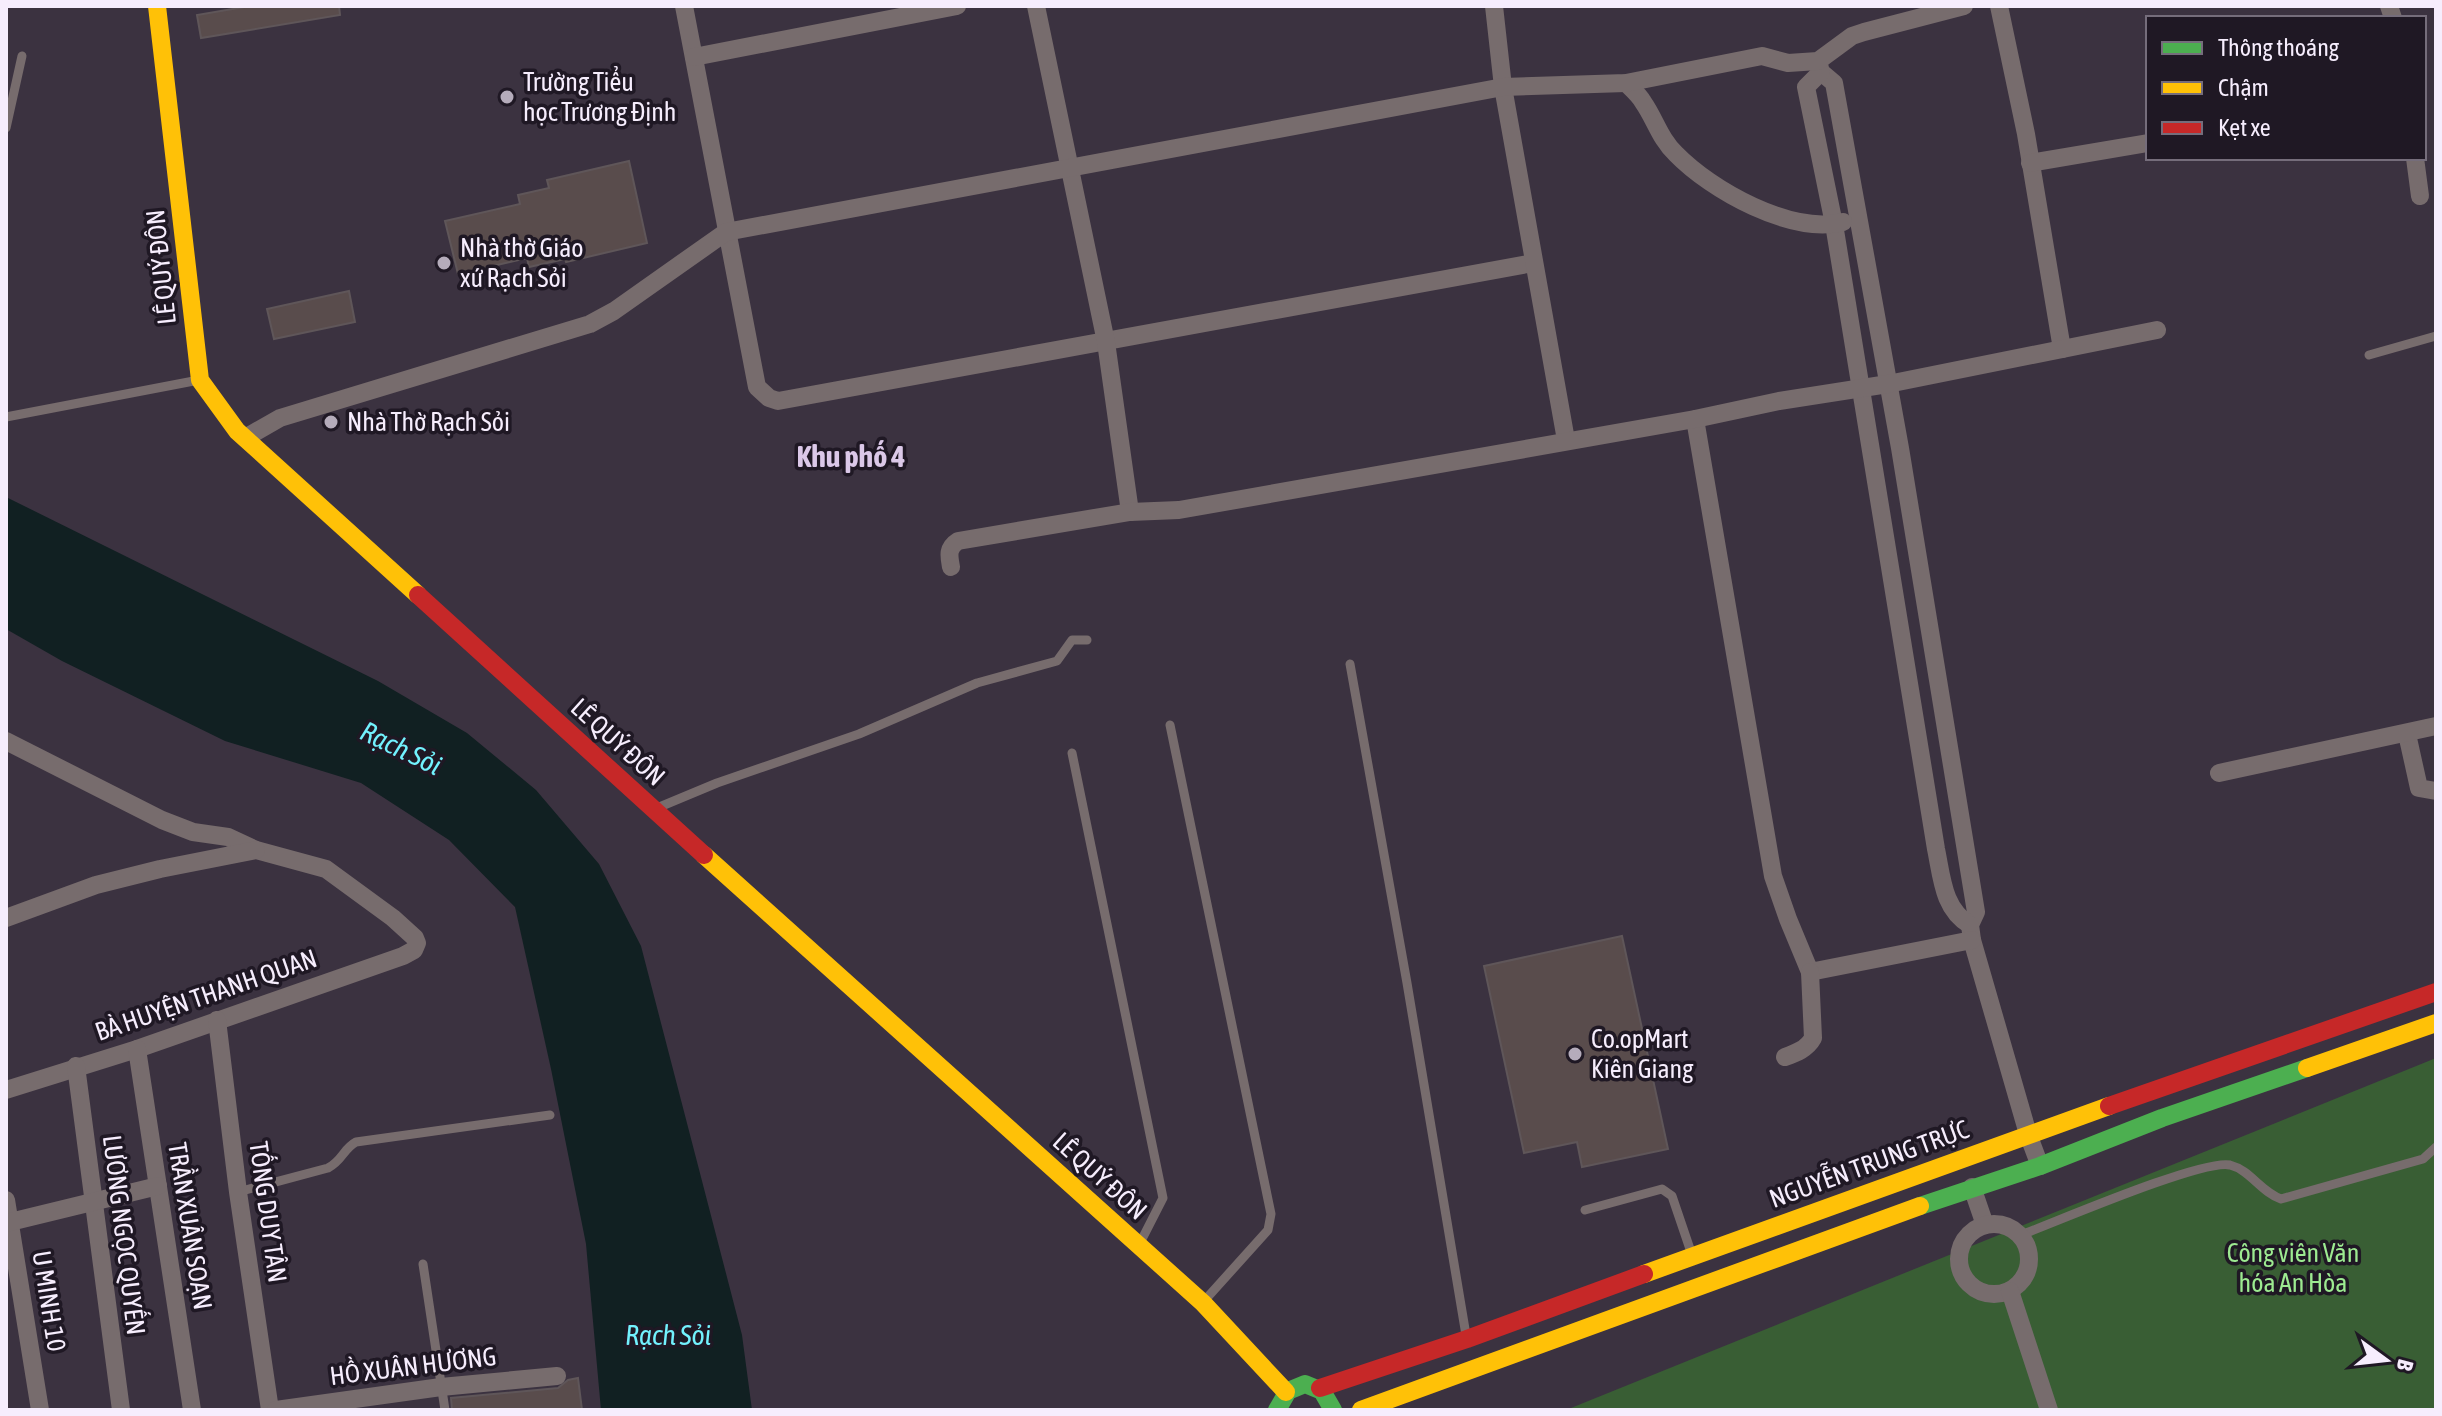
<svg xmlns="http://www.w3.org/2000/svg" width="2442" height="1416" viewBox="0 0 2442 1416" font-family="'Asap Condensed',sans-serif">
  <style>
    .green { fill: #395e34 }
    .water { fill: #112022 }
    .building { fill: #594c4c; stroke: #5f5659; stroke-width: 2 }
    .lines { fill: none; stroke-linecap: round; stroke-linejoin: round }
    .lane { stroke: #776c6d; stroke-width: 9 }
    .street { stroke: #776c6d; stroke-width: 18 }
    .fast { stroke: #4caf50; stroke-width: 18 }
    .slow { stroke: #ffc107; stroke-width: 18 }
    .jam { stroke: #c62828; stroke-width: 18 }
    .poi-dot { fill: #b5acbb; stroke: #1f1824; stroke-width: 3 }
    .labels { text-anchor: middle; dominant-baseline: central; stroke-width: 7; stroke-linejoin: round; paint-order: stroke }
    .poi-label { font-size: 26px; fill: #f6edfd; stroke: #1f1824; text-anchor: start }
    .street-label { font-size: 26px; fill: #f6edfd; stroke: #1f1824 }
    .park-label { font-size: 26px; fill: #9dea91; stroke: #1f1824 }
    .water-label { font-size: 28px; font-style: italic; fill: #72f1fd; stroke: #1f1824 }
    .quarter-label { font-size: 30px; font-weight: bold; fill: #dbc8e8; stroke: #1f1824 }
  </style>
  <rect width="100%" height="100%" fill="#3b3240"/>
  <polygon class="green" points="2436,1058 2436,1410 1566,1410"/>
  <polygon class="water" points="6,497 378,681 467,733 536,790 599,864 641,946 742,1335 752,1410 601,1410 586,1244 551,1069 515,907 449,840 361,783 225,741 62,661 6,629"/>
  <g class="building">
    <polygon points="250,6 339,6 340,15 201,38 197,15"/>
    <polygon points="629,161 647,243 566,262 565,259 529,267 527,258 458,274 445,221 520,204 518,195 549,188 547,180"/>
    <polygon points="349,291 355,322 274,339 267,309"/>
    <polygon points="1622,936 1668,1149 1582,1167 1577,1142 1524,1153 1484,966"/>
    <polygon points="578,1378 582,1410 452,1410 451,1398 558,1388 568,1380"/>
  </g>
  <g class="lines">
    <g class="lane">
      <polyline points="6,128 22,56"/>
      <polyline points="2369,355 2436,336"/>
      <polyline points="6,417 199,380"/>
      <polyline points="1350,664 1407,983 1466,1335"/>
      <polyline points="1170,725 1271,1214 1268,1230 1205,1300"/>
      <polyline points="1072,753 1163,1198 1140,1243"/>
      <polyline points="657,808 717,783 859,734 977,683 1057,661 1072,640 1087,640"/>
      <path d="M238,1192L328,1168C343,1160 343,1149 356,1142L550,1115"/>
      <polyline points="1585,1210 1662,1189 1672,1196 1691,1252"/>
      <path d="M2021,1235C2056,1222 2202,1159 2230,1165C2250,1170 2261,1192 2281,1199L2423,1159L2436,1147"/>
      <polyline points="423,1264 445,1410"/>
    </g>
    <g class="street">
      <polyline points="684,6 757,387 769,398 778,401 1533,263"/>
      <polyline points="1036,6 1106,342 1130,512"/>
      <polyline points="1494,6 1503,87 1566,440"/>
      <polyline points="1999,6 2026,134 2062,349"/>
      <polyline points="2389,6 2393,18"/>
      <polyline points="694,57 957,6"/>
      <polyline points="1818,61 1821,72 1834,83 1900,448 1976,912 1970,925 1972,940 2028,1134 2040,1166"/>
      <path d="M1821,72L1806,87L1834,224L1936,849C1942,878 1943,909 1970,925"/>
      <path d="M1626,83C1632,89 1639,95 1643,102C1655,119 1660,139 1676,154C1711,190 1791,235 1843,222"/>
      <polyline points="2415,158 2420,196"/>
      <polyline points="2030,163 2148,143"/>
      <polyline points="1695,419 1773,876 1788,919 1810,972 1972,940"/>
      <polyline points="245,438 280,418 590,324 614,311 726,232 1503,87 1626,83 1762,56 1788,63 1818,61 1852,36 1864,32 1964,6"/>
      <path d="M951,567C949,556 947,548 958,541L1130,512L1179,510L1695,419L1779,401L1888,384L2157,330"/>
      <polyline points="2407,734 2419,788 2436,791"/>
      <polyline points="6,741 162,820 193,832 228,837 256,850 326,869 393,918 415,938 417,943 414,950 403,956 137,1049 6,1090"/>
      <polyline points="2219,773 2436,726"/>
      <polyline points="6,918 96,885 160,869 256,850"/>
      <polyline points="217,1020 238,1192 270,1410"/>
      <polyline points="137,1049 192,1410"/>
      <path d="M1785,1057C1796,1053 1807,1049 1813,1038L1810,972"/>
      <polyline points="76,1066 121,1410"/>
      <polyline points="1972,1187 1985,1225"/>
      <polyline points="6,1200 40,1410"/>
      <polyline points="6,1223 158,1186"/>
      <circle cx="1994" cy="1259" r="35"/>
      <polyline points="2010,1291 2049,1410"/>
      <polyline points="276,1410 441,1387 557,1376"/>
    </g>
    <g class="fast">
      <polyline points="1920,1206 2040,1166 2162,1118 2307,1068"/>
      <polyline points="1277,1410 1288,1391 1305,1384 1322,1391 1333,1410"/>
    </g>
    <g class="slow">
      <polyline points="157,6 200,380 237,431 418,595"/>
      <polyline points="704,855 1203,1303 1286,1392"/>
      <polyline points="2307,1068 2436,1023"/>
      <polyline points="1644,1274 2109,1106"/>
      <polyline points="1361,1410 1920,1206"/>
    </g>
    <g class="jam">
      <polyline points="418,595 704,855"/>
      <polyline points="2109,1106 2436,992"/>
      <polyline points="1320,1388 1467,1339 1644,1274"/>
    </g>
  </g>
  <g class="poi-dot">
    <circle cx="507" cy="97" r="8"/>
    <circle cx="444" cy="263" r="8"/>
    <circle cx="331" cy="422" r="8"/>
    <circle cx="1575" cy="1054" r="8"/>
  </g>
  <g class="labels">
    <g class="poi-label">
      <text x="523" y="82">Trường Tiểu<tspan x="523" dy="30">học Trương Định</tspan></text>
      <text x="460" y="248">Nhà thờ Giáo<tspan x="460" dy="30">xứ Rạch Sỏi</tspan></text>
      <text x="347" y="422">Nhà Thờ Rạch Sỏi</text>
      <text x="1591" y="1039">Co.opMart<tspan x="1591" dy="30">Kiên Giang</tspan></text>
    </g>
    <g class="street-label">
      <text transform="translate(161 267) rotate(-96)">LÊ QUÝ ĐÔN</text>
      <text transform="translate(618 742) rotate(42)">LÊ QUÝ ĐÔN</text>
      <text transform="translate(206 995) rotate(-19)">BÀ HUYỆN THANH QUAN</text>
      <text transform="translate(1869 1164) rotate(-20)">NGUYỄN TRUNG TRỰC</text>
      <text transform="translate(1100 1176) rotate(42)">LÊ QUÝ ĐÔN</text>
      <text transform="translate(268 1212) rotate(82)">TỐNG DUY TÂN</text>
      <text transform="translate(190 1226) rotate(81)">TRẦN XUÂN SOẠN</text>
      <text transform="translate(124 1235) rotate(83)">LƯƠNG NGỌC QUYẾN</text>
      <text transform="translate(49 1301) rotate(81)">U MINH 10</text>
      <text transform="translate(413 1366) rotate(-7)">HỒ XUÂN HƯƠNG</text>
    </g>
    <g class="park-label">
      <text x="2293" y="1253">Công viên Văn<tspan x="2293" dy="30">hóa An Hòa</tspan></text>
    </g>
    <g class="water-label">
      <text transform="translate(401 748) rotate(26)">Rạch Sỏi</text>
      <text x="668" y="1335">Rạch Sỏi</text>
    </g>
    <g class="quarter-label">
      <text x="851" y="456">Khu phố 4</text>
    </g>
  </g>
  <rect width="2442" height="1416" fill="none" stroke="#f6edfd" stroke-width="16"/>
  <rect x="2146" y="16" width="280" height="144" fill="#1f1824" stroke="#756d7b" stroke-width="2"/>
  <rect x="2162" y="42" width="40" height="12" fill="#4caf50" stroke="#756d7b" stroke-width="2"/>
  <text x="2218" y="56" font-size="24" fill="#f6edfd">Thông thoáng</text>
  <rect x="2162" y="82" width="40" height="12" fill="#ffc107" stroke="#756d7b" stroke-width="2"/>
  <text x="2218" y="96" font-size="24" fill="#f6edfd">Chậm</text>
  <rect x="2162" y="122" width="40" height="12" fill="#c62828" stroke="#756d7b" stroke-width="2"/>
  <text x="2218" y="136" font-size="24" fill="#f6edfd">Kẹt xe</text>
  <g transform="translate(2386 1360) rotate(105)" stroke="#1f1824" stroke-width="6" paint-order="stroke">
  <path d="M0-6L14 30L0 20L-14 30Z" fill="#f6edfd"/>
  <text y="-12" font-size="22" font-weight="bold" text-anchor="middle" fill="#f6edfd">B</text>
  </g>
</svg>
